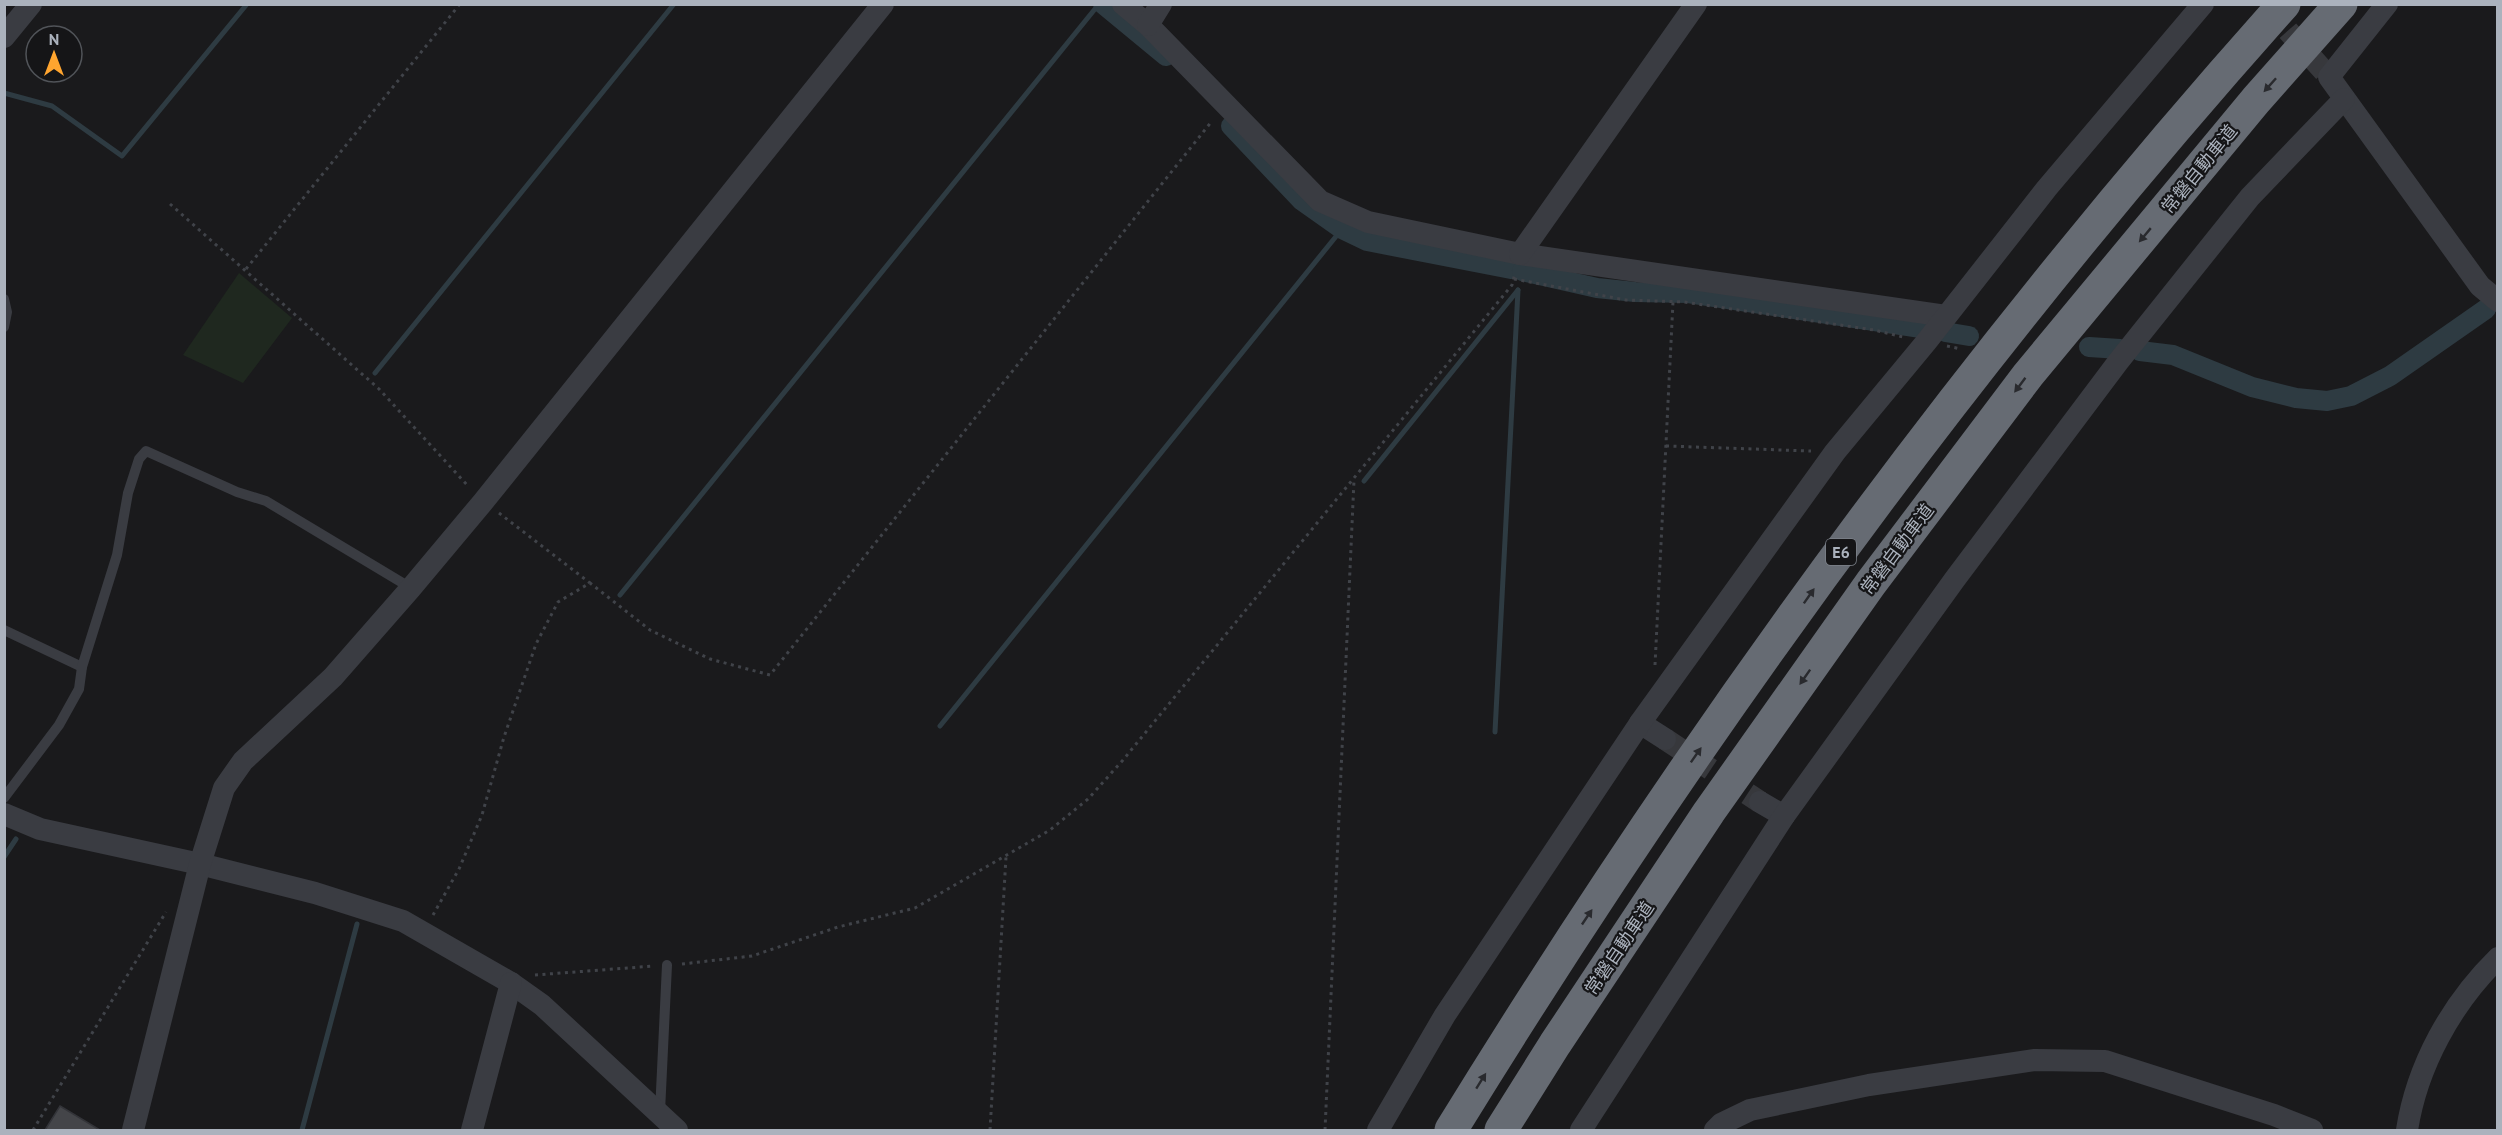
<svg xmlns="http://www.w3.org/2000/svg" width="2502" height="1135" viewBox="0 0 2502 1135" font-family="'PT Sans','Noto Sans JP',sans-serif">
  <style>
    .green { fill: #1f281f }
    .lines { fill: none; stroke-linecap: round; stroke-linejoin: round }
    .stream { stroke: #2e3b42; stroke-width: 5 }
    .canal { stroke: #2e3b42; stroke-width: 20 }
    .building { fill: #444549; stroke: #333439; stroke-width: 1.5 }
    .street-tunnel { stroke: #37383c; stroke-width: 22; stroke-dasharray: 22 11; stroke-linecap: butt }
    .path { stroke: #404349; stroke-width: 3; stroke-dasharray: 3 4.5; stroke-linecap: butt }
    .lane { stroke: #3a3c42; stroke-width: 10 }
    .street { stroke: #3a3c42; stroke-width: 22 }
    .highway { stroke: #666b73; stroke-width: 33 }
    .oneway { fill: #292a2e }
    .labels { text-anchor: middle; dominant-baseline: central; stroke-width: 4.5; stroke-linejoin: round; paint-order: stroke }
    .shield { fill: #151517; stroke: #7e838b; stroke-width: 1.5 }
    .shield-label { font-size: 16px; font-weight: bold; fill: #abb2bd }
    .street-label { font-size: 18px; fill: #abb2bd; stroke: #151517 }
  </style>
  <rect width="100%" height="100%" fill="#1a1a1c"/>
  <polygon class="green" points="239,273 292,318 243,383 183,355"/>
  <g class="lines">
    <g class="stream">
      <polyline points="4,93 52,106 122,156 247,4"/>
      <polyline points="375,373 674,4"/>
      <polyline points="1364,481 1518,290"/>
      <polyline points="620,595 1099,4"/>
      <polyline points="940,726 1342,229"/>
      <polyline points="1495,732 1518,290"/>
      <polyline points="4,857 16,839"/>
      <polyline points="302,1130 357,924"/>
    </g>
    <g class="canal">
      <polyline points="1103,4 1166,56"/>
      <polyline points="1231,126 1301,200 1342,229 1367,241 1511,269"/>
      <polyline points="1522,271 1597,288 1635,292 1688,293 1921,328"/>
      <polyline points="1945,332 1969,336"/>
      <polyline points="2089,347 2120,349"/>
      <polyline points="2140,351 2173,355 2252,387 2296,398 2327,401 2351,396 2390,376 2486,309"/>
    </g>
  </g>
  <polygon class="building" points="60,1106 100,1130 45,1130"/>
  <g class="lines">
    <g class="street-tunnel">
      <polyline points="2266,6 2329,77"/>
      <polyline points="1665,739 1760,802"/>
    </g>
    <g class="path">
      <polyline points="170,204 379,389 469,487"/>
      <polyline points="246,269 460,4"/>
      <polyline points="1514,279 1626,300 1684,302 1874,330 1903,337"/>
      <polyline points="1947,346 1961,349"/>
      <polyline points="1666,446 1811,451"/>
      <polyline points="499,513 590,583"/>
      <polyline points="1655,665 1673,302"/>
      <polyline points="433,915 459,869 482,815 504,737 536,644 558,602 590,583 650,630 710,659 770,675 1212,121"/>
      <polyline points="682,964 752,956 838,927 915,908 1050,830 1088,799 1123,760 1512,285 1515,273"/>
      <polyline points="535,975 654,966"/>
      <polyline points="33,1130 166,912"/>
      <polyline points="990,1130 1006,857"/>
      <polyline points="1325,1130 1354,480"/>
    </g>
    <g class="lane">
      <polyline points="4,299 7,312 4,327"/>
      <polyline points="4,630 82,667"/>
      <polyline points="4,798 59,725 79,689 82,667 117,555 128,493 139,459 146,451 237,492 266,501 411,588"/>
      <polyline points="660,1112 667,965"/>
    </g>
    <g class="street">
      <polyline points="1123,4 1148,25 1320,201 1368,222 1520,254 1946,316"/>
      <polyline points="2387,4 2329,77 2480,286 2498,301"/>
      <polyline points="1148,25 1161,4"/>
      <polyline points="4,37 31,4"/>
      <polyline points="1520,254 1696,4"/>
      <polyline points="1640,723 1665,739"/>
      <polyline points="1760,802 1784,816"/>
      <polyline points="4,814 40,829 200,864 315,893 403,921 511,983 542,1005 677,1130"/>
      <polyline points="133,1130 200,864 224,788 243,761 333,677 411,588 483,502 883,4"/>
      <polyline points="472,1130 511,983"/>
      <polyline points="1378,1130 1445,1015 1640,723 1835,452 1927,341 2047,188 2203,4"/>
      <polyline points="1581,1130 1784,816 1955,579 2118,362 2250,197 2344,99"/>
      <polyline points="1715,1130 1721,1124 1750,1110 1869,1085 2035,1060 2105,1061 2274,1115 2312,1130"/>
      <path d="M2407,1130C2417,1066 2451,1004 2498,958"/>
    </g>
    <g class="highway">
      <path d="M1451,1130C1695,733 1973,352 2284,4"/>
      <polyline points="1501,1130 1555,1044 1709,812 1871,583 2028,375 2256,100 2341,4"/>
    </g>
  </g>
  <defs><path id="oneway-solid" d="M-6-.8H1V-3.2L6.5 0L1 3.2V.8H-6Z" transform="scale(1.5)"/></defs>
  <g class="oneway">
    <use href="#oneway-solid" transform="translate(2270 85) rotate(132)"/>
    <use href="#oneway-solid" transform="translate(2145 235) rotate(130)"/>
    <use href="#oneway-solid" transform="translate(2020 385) rotate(127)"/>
    <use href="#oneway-solid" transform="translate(1809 596) rotate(-55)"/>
    <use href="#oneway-solid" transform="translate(1805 677) rotate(125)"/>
    <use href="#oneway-solid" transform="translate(1696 755) rotate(-55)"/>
    <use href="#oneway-solid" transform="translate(1587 917) rotate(-56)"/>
    <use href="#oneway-solid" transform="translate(1481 1081) rotate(-58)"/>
  </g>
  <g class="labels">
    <rect class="shield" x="1826" y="539" width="30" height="26" rx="4.5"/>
    <g class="shield-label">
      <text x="1841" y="552">E6</text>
    </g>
    <g class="street-label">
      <text transform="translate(2199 169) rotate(-51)">常磐自動車道</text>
      <text transform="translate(1897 549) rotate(-53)">常磐自動車道</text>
      <text transform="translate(1619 948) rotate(-56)">常磐自動車道</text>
    </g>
  </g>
  <rect width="2502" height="1135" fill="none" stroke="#abb2bd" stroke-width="12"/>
  <g transform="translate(54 54)"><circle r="28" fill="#151517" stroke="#515459" stroke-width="1.5"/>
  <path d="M0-4.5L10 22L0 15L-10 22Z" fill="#ffa52f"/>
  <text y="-9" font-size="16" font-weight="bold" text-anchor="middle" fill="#abb2bd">N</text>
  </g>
</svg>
